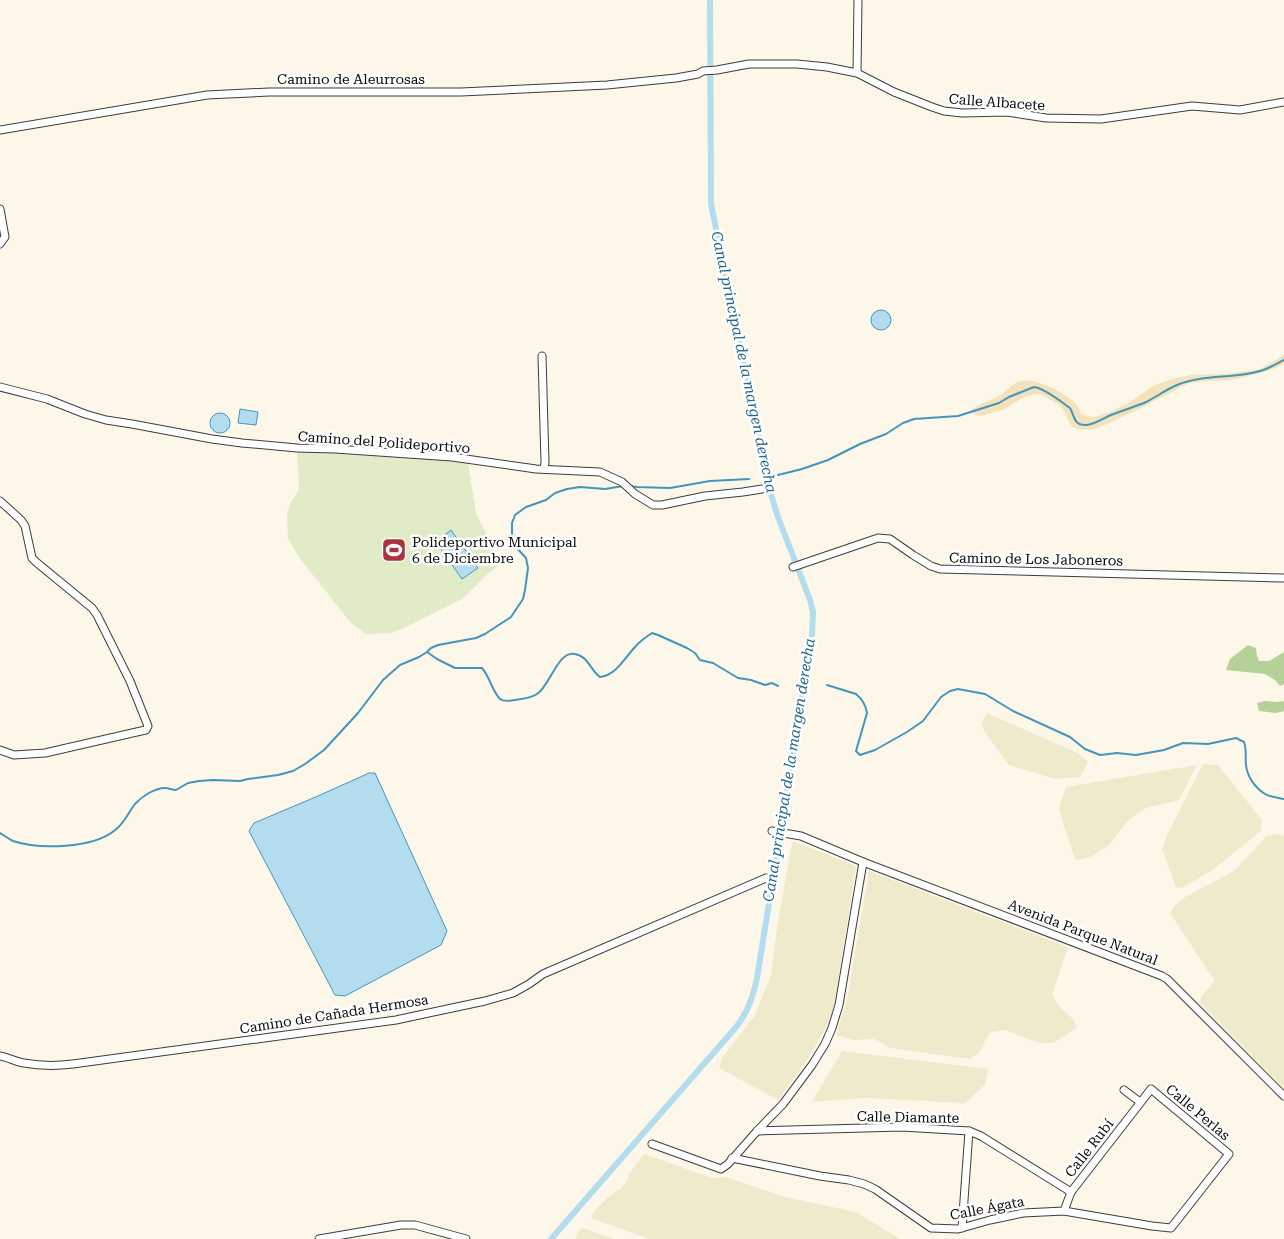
<svg xmlns="http://www.w3.org/2000/svg" width="1284" height="1239" viewBox="0 0 1284 1239" font-family="'Roboto Serif',serif">
  <style>
    .farmland { fill: #efeacc }
    .forest { fill: #b6d198 }
    .sand { fill: #f3e2ba }
    .pitch { fill: #e1ebc8 }
    .water { fill: #b3ddee; stroke: #4296be }
    .lines { fill: none; stroke-linecap: round; stroke-linejoin: round }
    .stream { stroke: #4296be; stroke-width: 2 }
    .canal { stroke: #b3ddee; stroke-width: 6 }
    .minor-casing { stroke: #3d3d3d; stroke-width: 9 }
    .minor { stroke: #fff; stroke-width: 7 }
    .labels { text-anchor: middle; dominant-baseline: central; stroke-width: 5; stroke-linejoin: round; paint-order: stroke }
    .street-label { font-size: 14px; fill: #0a0a0a; stroke: #fff }
    .poi-label { font-size: 14px; fill: #0a0a0a; stroke: #fff; text-anchor: start }
    .water-label { font-size: 15px; font-style: italic; fill: #22668d; stroke: #fff }
  </style>
  <rect width="100%" height="100%" fill="#fdf7e9"/>
  <g class="farmland">
    <polygon points="987,713 1078,753 1088,762 1080,777 1055,779 1009,765 984,731 981,723"/>
    <polygon points="1203,764 1218,765 1262,820 1261,831 1211,871 1182,888 1176,887 1175,885 1162,849 1167,835"/>
    <polygon points="1197,765 1179,800 1149,807 1140,811 1127,822 1108,846 1090,857 1077,860 1075,859 1062,820 1059,808 1066,787"/>
    <polygon points="1278,834 1284,836 1284,1088 1200,1003 1201,997 1213,983 1214,980 1170,913 1175,905 1185,897 1234,871 1267,836"/>
    <polygon points="795,842 856,866 834,1006 826,1028 808,1059 778,1100 719,1068 722,1058 729,1049 755,1015 771,975 777,928 792,843"/>
    <polygon points="869,871 1068,947 1052,995 1059,1006 1073,1019 1077,1028 1053,1043 1039,1043 1005,1030 991,1032 987,1037 979,1053 970,1059 890,1048 874,1039 853,1040 836,1035 847,1000"/>
    <polygon points="842,1051 988,1069 985,1085 965,1103 864,1098 812,1102"/>
    <polygon points="644,1154 712,1178 726,1177 785,1197 856,1212 900,1239 649,1239 591,1218 595,1210 605,1200 618,1190 621,1189 627,1180 629,1174"/>
    <polygon points="583,1228 614,1239 575,1239 580,1229"/>
  </g>
  <g class="forest">
    <polygon points="1248,645 1256,648 1257,656 1259,661 1269,661 1284,652 1284,684 1280,686 1275,680 1265,674 1226,670 1230,659"/>
    <polygon points="1265,701 1277,702 1284,701 1284,711 1276,713 1259,711 1257,703"/>
  </g>
  <path class="sand" d="M1284,355V364L1268,371L1232,380L1205,381L1189,383L1139,409L1098,428L1089,430L1078,429L1073,427L1070,424L1063,409L1058,404L1041,394H1035L1022,398L1005,409L981,416L976,415L971,410C979,404 990,401 999,396C1008,391 1010,383 1022,381C1036,378 1065,393 1075,403C1078,406 1080,410 1081,414L1088,416L1095,417L1112,411L1130,402L1153,386L1172,379L1191,375L1227,374L1260,369Z"/>
  <polygon class="pitch" points="297,450 429,457 468,463 476,513 501,564 489,573 462,599 404,628 390,633 366,634 351,623 301,560 288,539 287,515 290,504 298,491 299,487"/>
  <g class="water">
    <circle cx="881" cy="320" r="10"/>
    <polygon points="240,409 258,412 256,425 238,423"/>
    <circle cx="220" cy="423" r="10"/>
    <polygon points="451,530 478,568 462,579 436,542"/>
    <polygon points="369,773 375,773 447,931 441,945 345,996 335,995 249,831 254,823 318,796"/>
  </g>
  <g class="lines">
    <g class="stream">
      <path d="M778,475L802,469L828,460L860,444L886,434L903,423L914,419L958,416L999,403L1009,397L1034,387C1045,388 1061,402 1070,408C1075,416 1073,426 1087,425C1095,424 1104,418 1111,415C1122,411 1133,407 1144,403C1155,398 1165,390 1177,385C1203,374 1233,379 1260,371C1268,369 1276,364 1284,360"/>
      <polyline points="630,486 637,487 670,488 710,481 749,479"/>
      <path d="M427,652L437,659L455,668H482C490,677 492,691 500,699C504,702 510,701 515,700C522,699 531,698 537,694C550,686 558,650 575,654C588,656 591,671 600,677C617,675 625,657 636,646C640,641 646,637 652,633L658,635L687,648L695,653L700,660L713,663L738,678L751,680L765,685L772,683L778,686"/>
      <path d="M827,685L856,694C862,699 866,706 867,713L856,751L860,755L875,750L907,732L923,721L941,697L950,691L958,689L985,694L1013,711L1070,737L1085,749L1100,755L1117,753L1136,755L1164,750L1183,743L1208,744L1236,738L1244,742C1247,750 1245,757 1246,765C1247,776 1255,788 1265,794C1270,797 1278,798 1284,799"/>
      <path d="M0,833C5,836 9,839 13,841C40,850 92,848 114,831C124,824 128,813 135,804C142,796 155,788 165,788C169,788 172,790 176,790L188,783L199,781L213,780L240,781L248,779L278,775L293,771L305,764L324,750L336,737L358,713L383,680L400,665L419,657L427,652L431,648L438,645L476,638L485,634L511,617L523,599L525,590L528,568L526,558L515,546L512,534V523L515,515L526,507L546,500L555,493L567,489L580,487L605,489L623,486"/>
    </g>
    <path class="canal" d="M551,1239L737,1026C748,1011 753,997 757,978L812,636L813,612L810,600L778,517L769,488L711,204L710,0"/>
    <defs>
      <g id="minor">
        <polyline points="857,73 858,0"/>
        <polyline points="0,130 207,95 269,92 461,92 607,85 676,78 698,74 703,71 717,70 749,64 797,64 827,67 857,73 894,92 932,107 944,111 962,113 1007,112 1046,118 1101,119 1192,106 1240,110 1284,102"/>
        <polyline points="0,209 5,237 0,244"/>
        <polyline points="542,356 545,462 544,469"/>
        <polyline points="0,387 47,399 85,414 106,420 132,424 212,439 242,443 297,448 335,449 452,457 536,469 600,472 622,482 635,494 653,505 662,505 705,496 743,492 762,489"/>
        <polyline points="0,501 21,520 25,526 32,558 36,562 92,608 97,615 130,681 148,726 146,730 141,731 45,753 14,755 0,750"/>
        <path d="M793,567L878,538L890,539L913,555L931,566L940,569C1054,572 1169,574 1284,578"/>
        <polyline points="772,831 801,836 863,862 1162,976 1167,979 1284,1096"/>
        <path d="M0,1056C8,1057 15,1062 24,1063C40,1066 57,1066 73,1064L396,1020L485,1001L513,993L529,984L543,974L766,878"/>
        <polyline points="1124,1090 1140,1102"/>
        <polyline points="757,1131 902,1127 969,1131 981,1136 1071,1192"/>
        <polyline points="652,1144 721,1169 728,1164 757,1131 783,1104 812,1065 825,1044 832,1028 839,1005 863,862"/>
        <polyline points="732,1158 820,1176 849,1180 864,1184 875,1189 931,1228 958,1229 990,1220 1023,1213 1064,1211 1152,1226 1171,1228 1229,1154 1151,1089 1071,1192 1064,1211"/>
        <polyline points="962,1228 969,1131"/>
        <polyline points="319,1239 401,1225 415,1225 466,1239"/>
      </g>
    </defs>
    <use href="#minor" class="minor-casing"/>
    <use href="#minor" class="minor"/>
  </g>
  <defs>
    <symbol id="stadium-square" viewBox="-11 -11 22 22"><rect x="-9" y="-9" width="18" height="18" rx="4" fill="#aa3241" stroke="#fff"/><path d="M0-5a6.5 5 0 1 0 0 10a6.5 5 0 1 0 0-10ZM-3.5-1.8h7v3.6h-7Z" fill="#fff"/></symbol>
  </defs>
  <g fill-rule="evenodd">
    <use href="#stadium-square" x="380" y="536" width="28" height="28"/>
  </g>
  <g class="labels">
    <g class="street-label">
      <text x="351" y="79">Camino de Aleurrosas</text>
      <text transform="translate(997 102) rotate(4)">Calle Albacete</text>
      <text transform="translate(384 442) rotate(4)">Camino del Polideportivo</text>
      <text transform="translate(1036 559) rotate(1)">Camino de Los Jaboneros</text>
      <text transform="translate(1083 932) rotate(21)">Avenida Parque Natural</text>
      <text transform="translate(334 1014) rotate(-9)">Camino de Cañada Hermosa</text>
      <text transform="translate(1198 1112) rotate(40)">Calle Perlas</text>
      <text transform="translate(908 1117) rotate(1)">Calle Diamante</text>
      <text transform="translate(1089 1148) rotate(-52)">Calle Rubí</text>
      <text transform="translate(987 1208) rotate(-11)">Calle Ágata</text>
    </g>
    <g class="poi-label">
      <text x="412" y="542">Polideportivo Municipal<tspan x="412" dy="16">6 de Diciembre</tspan></text>
    </g>
    <g class="water-label">
      <text transform="translate(744 362) rotate(78)">Canal principal de la margen derecha</text>
      <text transform="translate(789 770) rotate(-81)">Canal principal de la margen derecha</text>
    </g>
  </g>
</svg>
